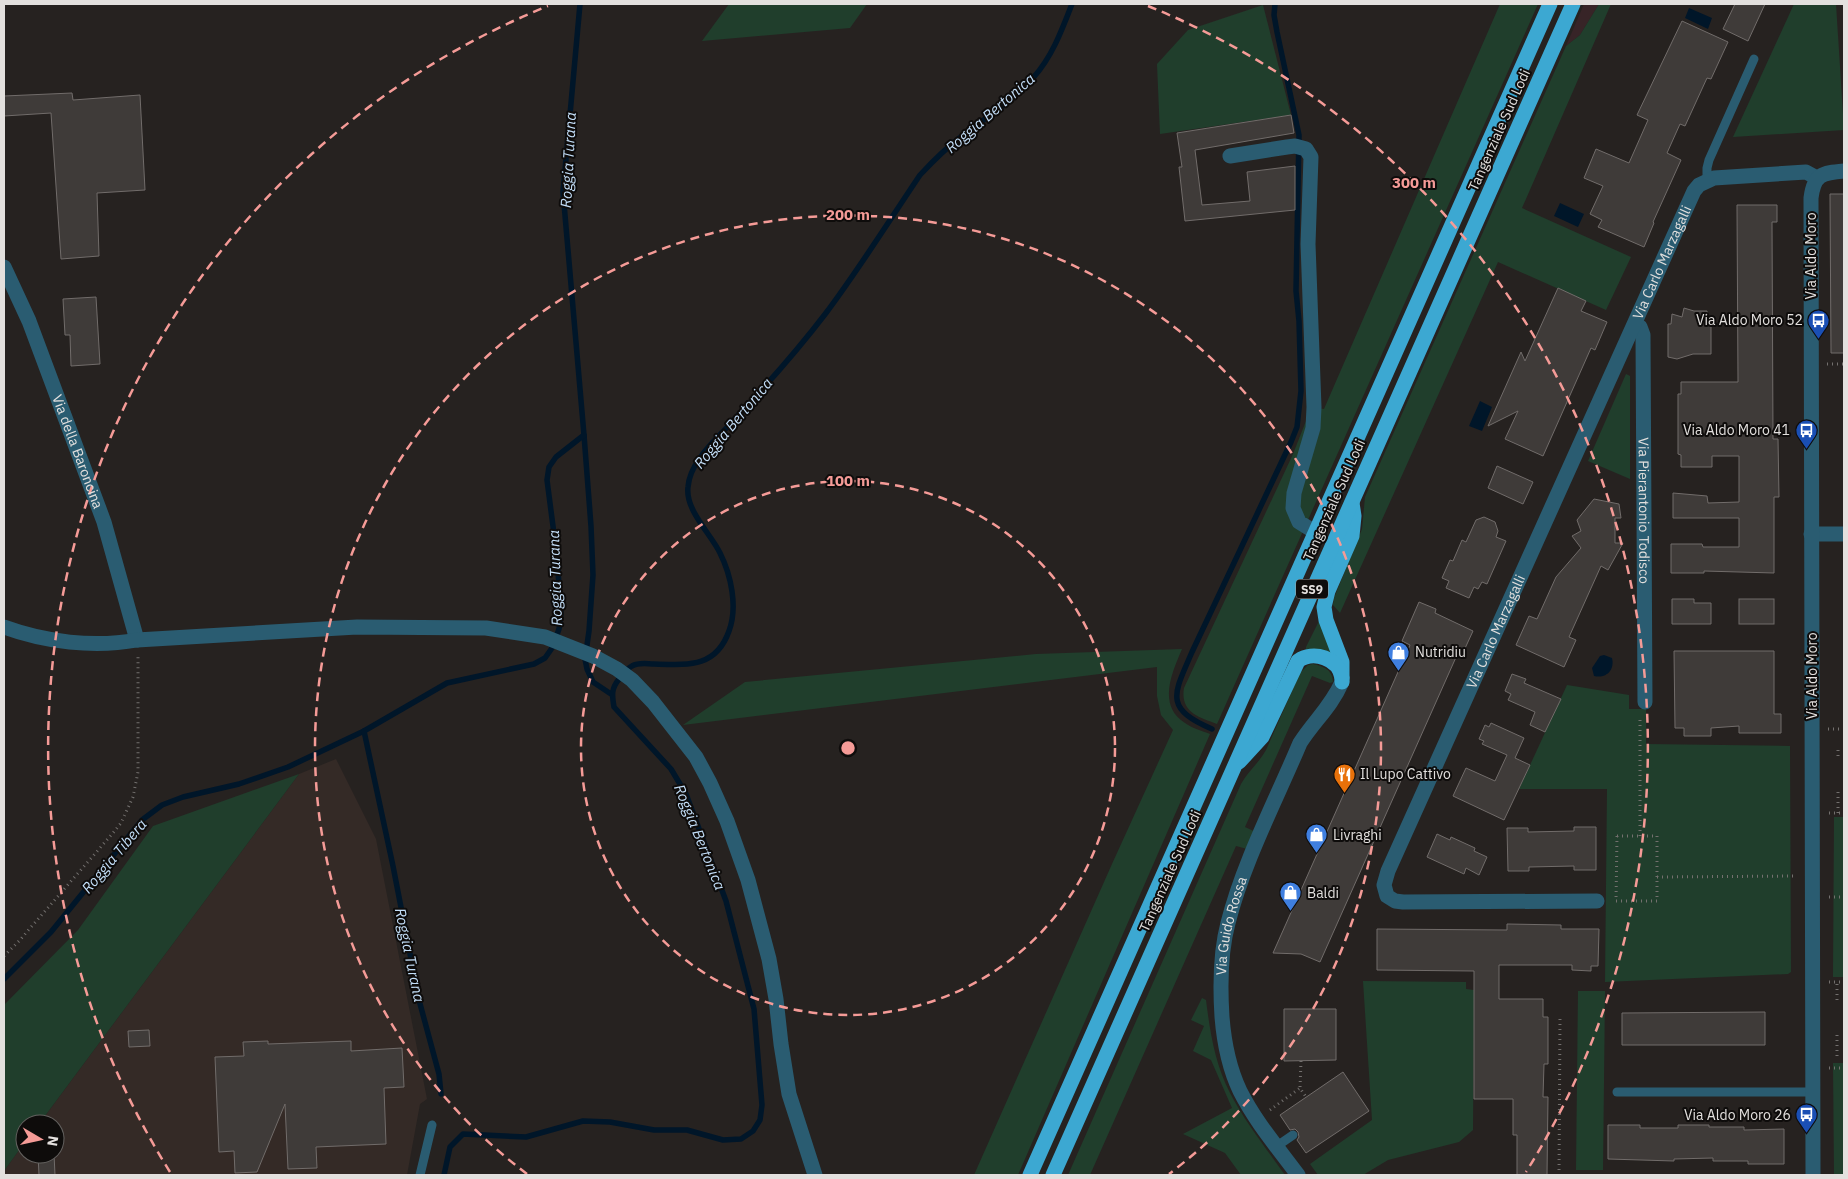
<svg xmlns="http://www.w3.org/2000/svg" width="1848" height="1179" viewBox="0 0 1848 1179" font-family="'IBM Plex Sans',sans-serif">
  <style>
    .commercial { fill: #372427 }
    .built { fill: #342a26 }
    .green { fill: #203e2c }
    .water { fill: #001629 }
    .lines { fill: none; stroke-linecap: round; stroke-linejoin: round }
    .stream { stroke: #001629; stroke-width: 5.5 }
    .building { fill: #3f3b39; stroke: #716c6a }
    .path { stroke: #73706e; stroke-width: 3; stroke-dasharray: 1 4; stroke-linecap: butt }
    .lane { stroke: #2a5c71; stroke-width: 9 }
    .street { stroke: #2a5c71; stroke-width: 15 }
    .highway { stroke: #3ca8d2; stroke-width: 15 }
    .ring { fill: none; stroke: #f59b97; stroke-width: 2.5; stroke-dasharray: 9 6 }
    .labels { text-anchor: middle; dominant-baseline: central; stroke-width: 4; stroke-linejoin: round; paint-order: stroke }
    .shield { fill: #0e0c0b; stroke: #a3a09f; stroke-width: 1 }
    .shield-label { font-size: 12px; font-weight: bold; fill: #e3e0de }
    .street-label { font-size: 14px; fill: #e3e0de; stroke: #0e0c0b }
    .poi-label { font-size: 14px; fill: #e3e0de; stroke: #0e0c0b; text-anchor: start }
    .water-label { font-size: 15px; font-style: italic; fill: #c3def8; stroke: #0e0c0b }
    .centre { fill: #f59b97; stroke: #0e0c0b; stroke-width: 2.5 }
    .ring-label { font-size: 15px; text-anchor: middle; font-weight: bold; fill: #f59b97; stroke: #0e0c0b; stroke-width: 4; stroke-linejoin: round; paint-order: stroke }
  </style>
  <rect width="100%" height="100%" fill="#262220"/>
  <polygon class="commercial" points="1584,4 1599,4 1580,35 1566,46"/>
  <polygon class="built" points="336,759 376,839 427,1099 420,1104 407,1175 4,1175 4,1171 25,1142 25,1154 55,1154 55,1124 39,1124 299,774"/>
  <g class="green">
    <polygon points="729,4 867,4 850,28 702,41"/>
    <path d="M1500,4H1538L1217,724C1198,717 1180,712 1184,688L1293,454L1306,421L1318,408L1324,409Z"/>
    <polygon points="1599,4 1611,4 1522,208 1631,257 1606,310 1498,262 1340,613 1333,605 1334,598 1362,529 1365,497 1566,46 1580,35"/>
    <polygon points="1794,4 1836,4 1844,130 1733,137"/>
    <polygon points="1263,5 1291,115 1160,134 1157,64 1188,30"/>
    <polygon points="1626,374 1630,376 1630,479 1588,461"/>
    <polygon points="1319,621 1336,654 1306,651 1306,647"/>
    <path d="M1182,649C1172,673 1157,705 1185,723C1192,728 1202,731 1210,734L1018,1175H974L1112,864L1173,730L1161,715L1157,696V667L683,725L745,682L1036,654Z"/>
    <path d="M1313,664C1323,666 1333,670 1333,682L1330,683L1312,676L1245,827L1258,833L1251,850L1236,846L1090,1175H1068L1241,784C1248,771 1259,763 1266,750L1300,673L1308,665Z"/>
    <polygon points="1567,685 1629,695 1629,709 1646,709 1646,744 1790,746 1791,972 1788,974 1605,982 1607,789 1519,789"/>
    <polygon points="299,774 39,1124 25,1124 25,1142 4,1171 4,1005 78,930 153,826"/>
    <polygon points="1834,817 1844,817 1844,977 1833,977"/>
    <polygon points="1363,981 1466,982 1466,989 1474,990 1473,1130 1459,1142 1388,1160 1363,1175 1318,1175 1310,1164 1372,1120"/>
    <polygon points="1578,991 1605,991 1603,1170 1576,1170"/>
    <path d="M1202,998L1206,1000C1210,1032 1215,1064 1230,1093C1245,1122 1266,1148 1285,1175H1241L1225,1153L1183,1134L1232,1108L1211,1060L1193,1051L1204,1026L1191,1020Z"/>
    <polygon points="1833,1063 1844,1063 1844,1175 1834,1175"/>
  </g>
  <g class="water">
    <polygon points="1689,8 1712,18 1708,29 1685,18"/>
    <polygon points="1560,203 1584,214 1578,227 1554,216"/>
    <polygon points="1480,401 1492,407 1482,431 1469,426"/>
    <path d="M1604,655L1612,658C1615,670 1606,679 1594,676L1592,668L1600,656Z"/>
  </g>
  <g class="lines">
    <g class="stream">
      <polyline points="584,435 591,526 593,575 589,631 585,659 587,669 593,682 611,694"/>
      <path d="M1212,729C1163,708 1174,694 1192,652L1291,442L1297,427L1301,391L1299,321L1296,291L1299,135L1277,32L1274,15L1275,4"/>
      <polyline points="4,979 51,932 142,820 162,805 183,797 239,784 288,767 364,731"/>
      <polyline points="441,1094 439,1074 419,1000 393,866 364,731 447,683 534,664 545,658 552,648 559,629 561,614 557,557 547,480 549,467 556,457 584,435 563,192 580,4"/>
      <path d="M444,1175L450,1147L463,1134L526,1137L583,1121L610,1122L654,1130H687L723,1140L741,1139L753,1131L760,1120L762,1105L754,1009L726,901L686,794L671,769L614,707C612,695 611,689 619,679C623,675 627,668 632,666C639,662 647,664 654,664C688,665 716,668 729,631C738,607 731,575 720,553C711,534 685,510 688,487C690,461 716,440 732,422C765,387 797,351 826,313C859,269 889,221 920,175C933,161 946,148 962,136C985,118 1014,101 1033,78C1052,57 1062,30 1072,4"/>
    </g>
  </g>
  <g class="building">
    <polygon points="1735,4 1765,4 1748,41 1723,29"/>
    <polygon points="1682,21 1728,42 1711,79 1707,78 1685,126 1680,124 1667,153 1681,160 1653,222 1654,223 1644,247 1598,227 1602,220 1590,214 1603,186 1584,178 1596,149 1629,163 1648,120 1637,115"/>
    <polygon points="72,93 73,100 140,95 145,190 97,193 99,256 61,259 51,113 4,116 4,96"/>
    <polygon points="1291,115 1294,133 1195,150 1202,205 1250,201 1247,172 1295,166 1295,210 1185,221 1179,167 1182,167 1177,133"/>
    <polygon points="1830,194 1844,194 1844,353 1831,353"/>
    <polygon points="1737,205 1777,205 1777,222 1772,222 1773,439 1778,439 1779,497 1774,497 1774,573 1704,571 1704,573 1671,573 1671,544 1702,544 1703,547 1739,547 1739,518 1673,518 1673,493 1707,496 1708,503 1739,502 1739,456 1712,456 1712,467 1681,467 1681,455 1678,454 1678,394 1681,394 1681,382 1738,382"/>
    <polygon points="1558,288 1586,301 1581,311 1607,322 1595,350 1591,348 1543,456 1505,439 1518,411 1488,426 1521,352 1525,361"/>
    <polygon points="96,297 100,364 71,366 70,335 65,335 63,299"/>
    <polygon points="1684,308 1694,311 1707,311 1707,320 1711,320 1711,354 1693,354 1677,359 1668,357 1668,324 1671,324 1672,314 1682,317"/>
    <polygon points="1497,466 1533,482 1523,504 1488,488"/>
    <polygon points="1594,499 1619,504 1621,518 1615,518 1615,543 1623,543 1608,570 1601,566 1569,637 1576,640 1564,667 1516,645 1529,616 1537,619 1556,577 1581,548 1572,536 1581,531 1577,520"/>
    <polygon points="1484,517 1495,522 1498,531 1496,537 1506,541 1487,584 1482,582 1478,589 1474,587 1469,598 1446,588 1449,581 1442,578 1450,560 1453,561 1462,540 1466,542 1476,520"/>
    <polygon points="1672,599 1694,599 1694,603 1711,603 1711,624 1672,624"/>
    <rect x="1739" y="599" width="35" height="25"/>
    <polygon points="1419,602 1436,609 1435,613 1473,631 1461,657 1457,655 1320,962 1301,954 1273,953 1410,645 1402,641"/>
    <polygon points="1674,651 1774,651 1774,714 1781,714 1781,733 1739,733 1739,726 1711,728 1711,736 1684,736 1684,728 1675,728"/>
    <polygon points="1512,674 1526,679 1524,683 1561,699 1545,732 1530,725 1535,712 1508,700 1511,694 1505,691"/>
    <polygon points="1491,723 1524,738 1515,758 1530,765 1504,820 1453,796 1466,768 1495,781 1507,755 1482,744 1484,741 1479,739 1485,725 1489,727"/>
    <polygon points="1574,827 1596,827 1596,870 1574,870 1574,866 1529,867 1529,871 1508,871 1507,828 1528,828 1528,832 1574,831"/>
    <polygon points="1437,834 1450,840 1451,837 1475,848 1474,851 1487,857 1479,875 1466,868 1464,874 1427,857"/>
    <polygon points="1507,924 1561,925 1561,929 1599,929 1598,966 1591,966 1591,971 1572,970 1572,965 1499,965 1499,999 1543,999 1543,1017 1548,1017 1548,1064 1544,1064 1543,1097 1548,1097 1547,1175 1517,1175 1517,1135 1513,1135 1513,1099 1474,1099 1474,971 1377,970 1377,929 1507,930"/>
    <polygon points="1284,1009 1336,1009 1336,1060 1284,1061"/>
    <polygon points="1765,1012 1765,1045 1622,1045 1622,1013"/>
    <polygon points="149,1030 150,1046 129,1047 128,1031"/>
    <polygon points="268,1041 268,1044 351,1041 351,1051 402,1048 404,1087 384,1088 386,1144 316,1147 317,1168 288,1169 285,1104 257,1172 235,1173 234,1151 219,1152 215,1057 244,1056 243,1042"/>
    <polygon points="1343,1072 1369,1111 1306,1153 1297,1140 1299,1137 1298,1132 1295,1129 1290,1130 1280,1115"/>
    <polygon points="1608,1125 1640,1125 1640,1128 1678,1128 1678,1125 1709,1125 1709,1127 1744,1127 1744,1130 1784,1129 1784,1164 1748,1164 1748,1161 1713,1161 1713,1158 1674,1159 1674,1161 1608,1159"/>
    <polygon points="38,1154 54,1154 55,1175 39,1175"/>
  </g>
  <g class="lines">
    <g class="path">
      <polyline points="1827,364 1844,364"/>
      <polyline points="1828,729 1844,729"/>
      <polyline points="1838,756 1838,749"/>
      <polyline points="1829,813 1844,813"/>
      <polyline points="1838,813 1838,792"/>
      <polygon points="1617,836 1657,836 1657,901 1616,901"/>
      <polyline points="1640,836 1640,716"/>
      <polyline points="1657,877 1797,876"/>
      <polyline points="1829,897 1844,897"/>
      <polyline points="4,956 19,941 113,833 121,823 133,797 138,772 138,654"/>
      <polyline points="1829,982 1844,982"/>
      <polyline points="1837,1000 1837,982"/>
      <polyline points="1837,1035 1837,1057"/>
      <polyline points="1301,1061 1300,1088 1306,1097"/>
      <polyline points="1829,1068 1844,1068"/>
      <polyline points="1270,1110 1300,1088"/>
      <polyline points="1559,1175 1560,1018"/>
    </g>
    <g class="lane">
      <polyline points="1707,180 1707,168 1709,160 1754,59"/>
      <polyline points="1617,1092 1813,1092"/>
      <polyline points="1277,1146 1293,1135"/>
      <polyline points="420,1175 432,1125"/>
    </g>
    <g class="street">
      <polyline points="1230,156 1287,147 1295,146 1306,149 1311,157 1308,244 1314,407 1313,428 1294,493 1293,508 1299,522 1315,532"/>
      <path id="s1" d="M4,267L29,321L104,522L137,640"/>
      <path id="s2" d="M1635,324L1640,327L1643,335L1645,702"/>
      <polyline points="1811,534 1844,534"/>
      <path d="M4,627C45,642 94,648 137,640L357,627L486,628L545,637L593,656L617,669L632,680L653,702L696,757L710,783L727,821L748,880L769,959L776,999L781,1044L789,1094L815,1175"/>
      <path id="s3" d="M1597,901L1403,902L1395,901L1387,896L1384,885L1388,871L1694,191L1699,185L1714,178L1806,172L1817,178"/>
      <path id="s4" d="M1298,1175C1278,1148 1255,1121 1240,1091C1229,1068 1224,1042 1222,1017C1220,986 1220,953 1228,923C1243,863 1276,800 1300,743C1314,721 1331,707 1342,682"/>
      <path d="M1813,1175L1811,198C1814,174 1822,173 1844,171"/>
    </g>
    <g class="highway">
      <polyline points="1342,682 1342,662 1326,620 1324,607 1328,591 1352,536 1354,516 1352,503"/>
      <path d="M1239,762L1262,737L1298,661C1313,650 1339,658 1342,678"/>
      <polyline points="1030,1175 1550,4"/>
      <polyline points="1053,1175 1573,4"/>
    </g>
  </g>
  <g class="ring">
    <circle cx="848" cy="748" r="267"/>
    <path d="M527 1174A533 533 0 1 1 1169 1174"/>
    <path d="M170 1172A800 800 0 0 1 548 6M1148 6A800 800 0 0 1 1526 1172"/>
  </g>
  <defs>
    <symbol id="bus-pin" viewBox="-11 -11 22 30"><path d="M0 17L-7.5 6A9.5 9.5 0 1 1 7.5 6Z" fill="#1a4fb4" stroke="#0e0c0b"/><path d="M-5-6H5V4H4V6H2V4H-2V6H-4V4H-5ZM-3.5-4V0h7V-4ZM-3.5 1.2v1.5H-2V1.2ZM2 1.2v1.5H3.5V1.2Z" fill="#fff"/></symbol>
    <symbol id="shop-pin" viewBox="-11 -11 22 30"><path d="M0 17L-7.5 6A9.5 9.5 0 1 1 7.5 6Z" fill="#3f7fe0" stroke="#0e0c0b"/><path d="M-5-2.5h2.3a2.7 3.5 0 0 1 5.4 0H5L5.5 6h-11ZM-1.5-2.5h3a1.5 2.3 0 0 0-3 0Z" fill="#fff"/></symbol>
    <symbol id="restaurant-pin" viewBox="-11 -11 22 30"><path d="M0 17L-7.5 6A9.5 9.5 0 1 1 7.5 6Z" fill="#e8710a" stroke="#0e0c0b"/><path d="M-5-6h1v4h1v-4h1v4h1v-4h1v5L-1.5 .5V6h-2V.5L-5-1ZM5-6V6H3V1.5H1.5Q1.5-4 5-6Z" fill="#fff"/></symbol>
  </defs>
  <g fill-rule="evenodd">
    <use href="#bus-pin" x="1806" y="308" width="25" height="34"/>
    <use href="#bus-pin" x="1794" y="418" width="25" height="34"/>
    <use href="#shop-pin" x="1386" y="640" width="25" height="34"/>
    <use href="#restaurant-pin" x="1332" y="762" width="25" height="34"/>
    <use href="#shop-pin" x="1304" y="822" width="25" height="34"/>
    <use href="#shop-pin" x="1278" y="880" width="25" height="34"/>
    <use href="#bus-pin" x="1794" y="1102" width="25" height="34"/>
  </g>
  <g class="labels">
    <rect class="shield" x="1296" y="579.5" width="32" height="19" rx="4"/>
    <g class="shield-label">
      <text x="1312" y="589">SS9</text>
    </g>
    <g class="street-label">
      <text transform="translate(1499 130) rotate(-66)">Tangenziale Sud Lodi</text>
      <text transform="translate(1811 256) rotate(-90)">Via Aldo Moro</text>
      <text stroke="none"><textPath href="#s3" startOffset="905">Via Carlo Marzagalli</textPath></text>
      <text stroke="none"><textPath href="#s1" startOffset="199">Via della Baroncina</textPath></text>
      <text transform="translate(1334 500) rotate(-66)">Tangenziale Sud Lodi</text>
      <text stroke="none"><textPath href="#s2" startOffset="190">Via Pierantonio Todisco</textPath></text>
      <text stroke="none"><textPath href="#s3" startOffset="500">Via Carlo Marzagalli</textPath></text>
      <text transform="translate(1812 676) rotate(-90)">Via Aldo Moro</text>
      <text transform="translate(1170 871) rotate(-66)">Tangenziale Sud Lodi</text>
      <text stroke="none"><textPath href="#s4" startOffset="271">Via Guido Rossa</textPath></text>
    </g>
    <g class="poi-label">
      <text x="1803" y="320" text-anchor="end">Via Aldo Moro 52</text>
      <text x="1790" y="430" text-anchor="end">Via Aldo Moro 41</text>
      <text x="1415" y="652">Nutridiu</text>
      <text x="1360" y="774">Il Lupo Cattivo</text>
      <text x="1333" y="835">Livraghi</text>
      <text x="1307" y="893">Baldi</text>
      <text x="1791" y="1115" text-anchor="end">Via Aldo Moro 26</text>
    </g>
    <g class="water-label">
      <text transform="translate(990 113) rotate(-41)">Roggia Bertonica</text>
      <text transform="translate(568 160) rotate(-87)">Roggia Turana</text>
      <text transform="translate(733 423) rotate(-50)">Roggia Bertonica</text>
      <text transform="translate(555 578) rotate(-92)">Roggia Turana</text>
      <text transform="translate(700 837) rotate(68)">Roggia Bertonica</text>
      <text transform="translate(114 856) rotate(-50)">Roggia Tibera</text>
      <text transform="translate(410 955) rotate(78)">Roggia Turana</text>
    </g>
  </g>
  <circle cx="848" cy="748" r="8" class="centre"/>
  <g class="ring-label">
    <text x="1414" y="188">300 m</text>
    <text x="848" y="220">200 m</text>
    <text x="848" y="486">100 m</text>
  </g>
  <rect width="1848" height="1179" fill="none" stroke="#e3e0de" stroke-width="10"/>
  <g transform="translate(40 1139) rotate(99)"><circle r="24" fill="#0e0c0b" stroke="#63615f"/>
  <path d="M0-4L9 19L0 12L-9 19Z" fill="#f59b97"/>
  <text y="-8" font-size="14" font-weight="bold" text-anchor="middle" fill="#e3e0de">N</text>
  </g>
</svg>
